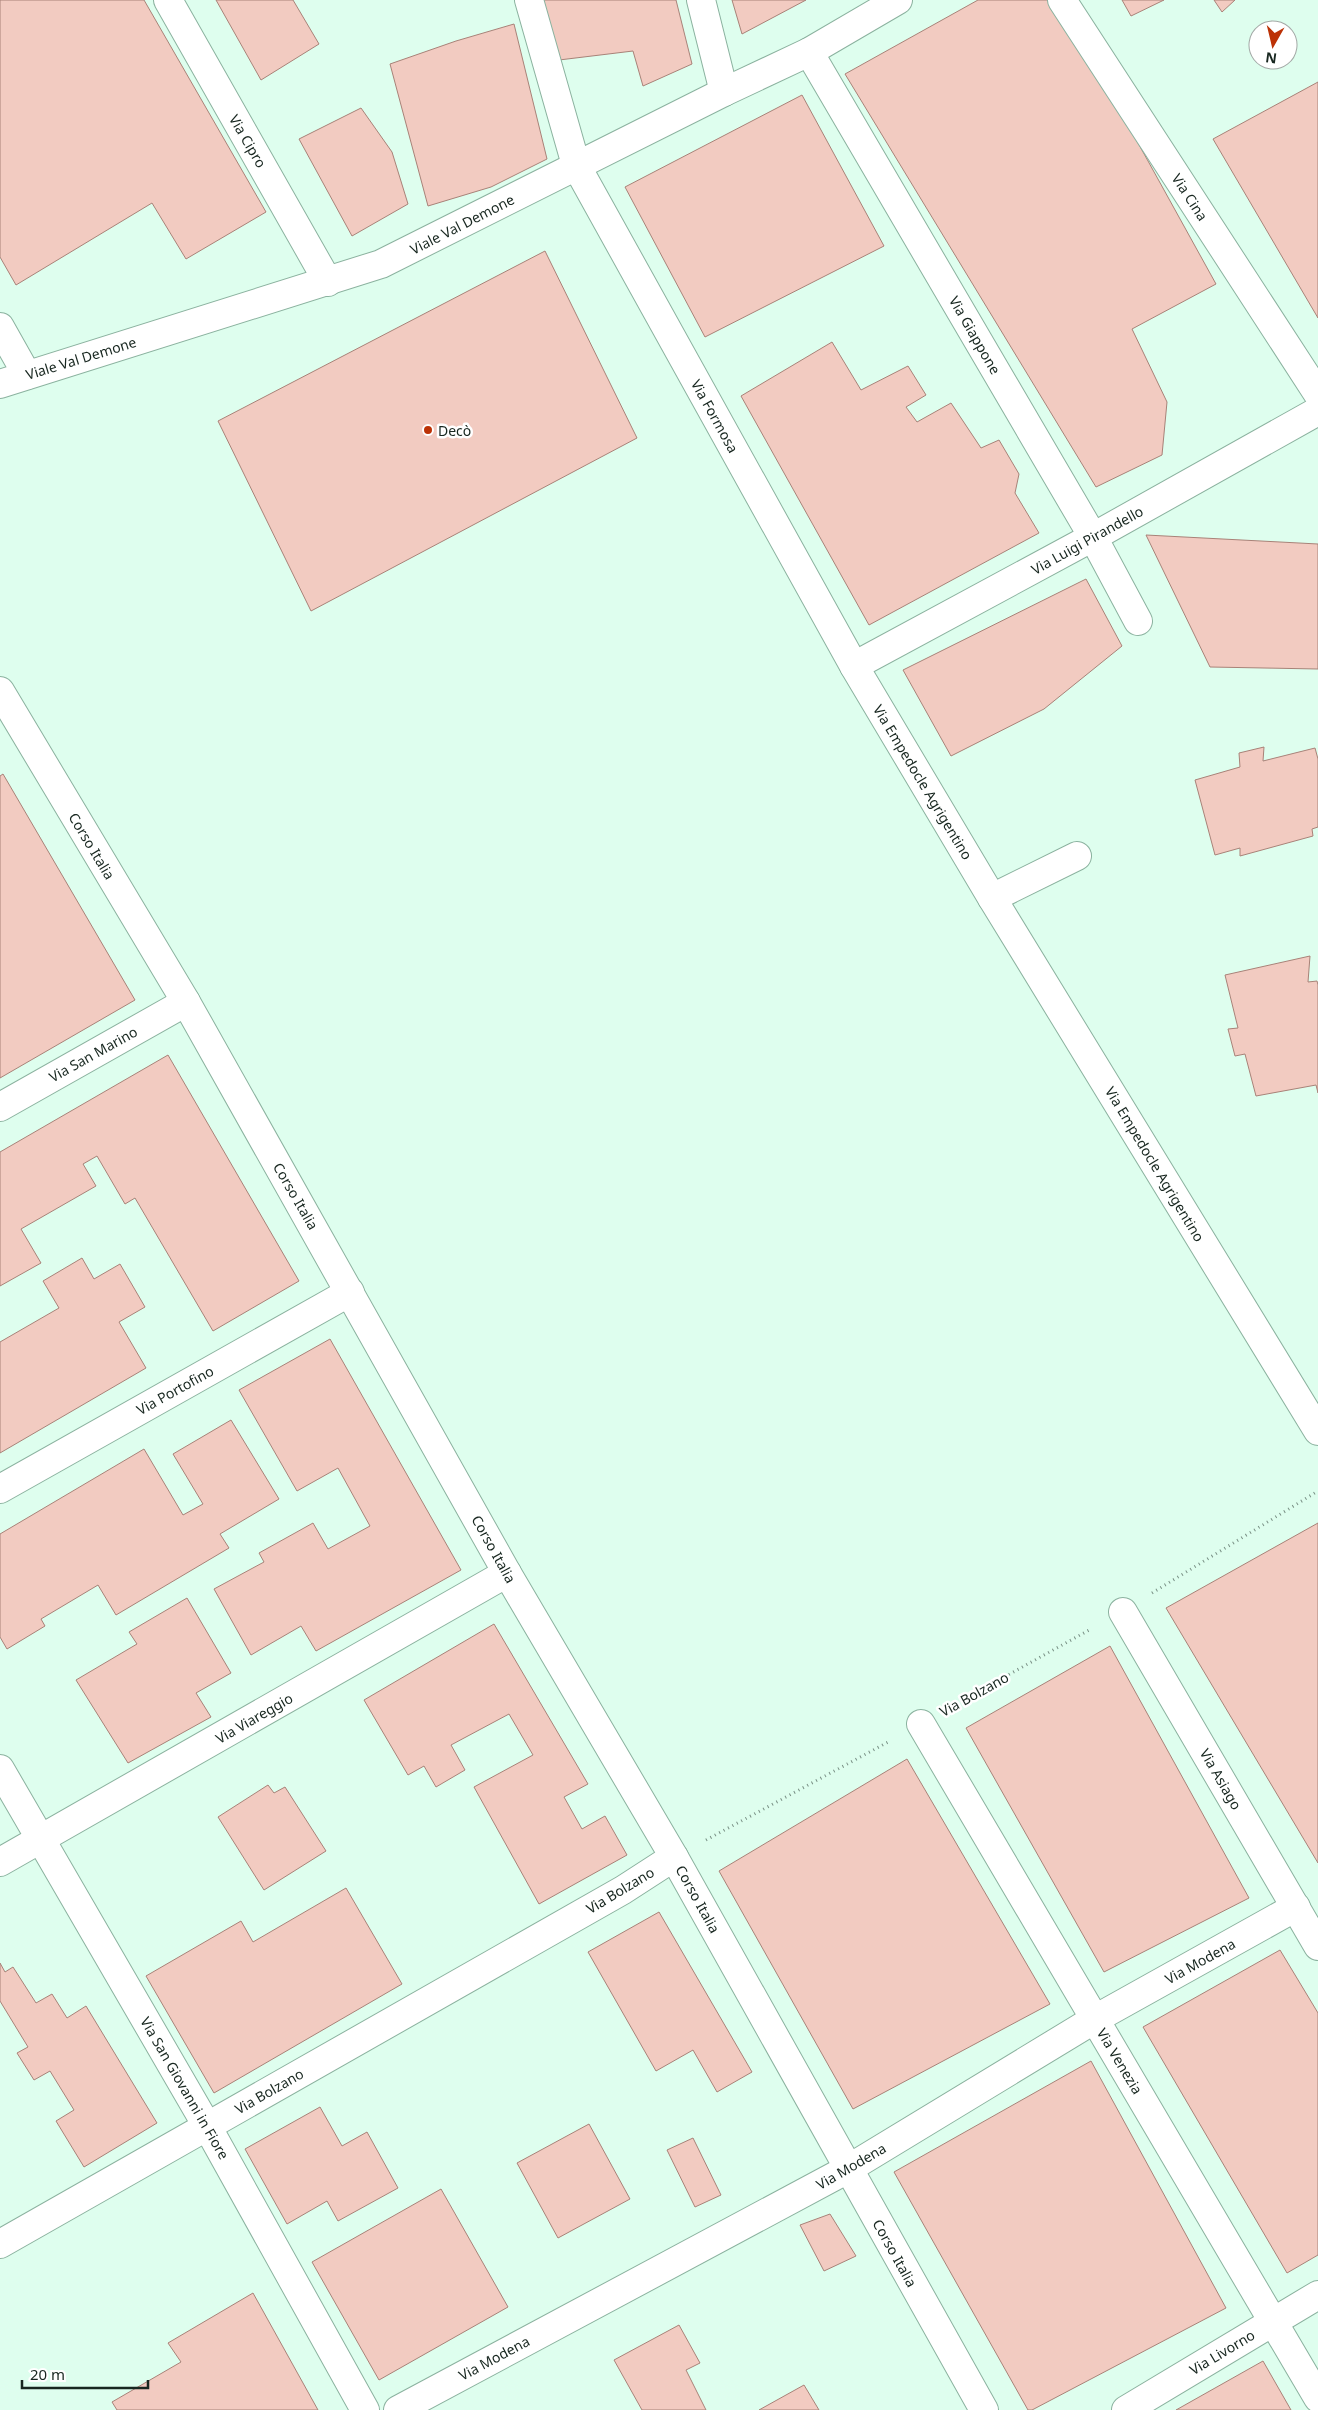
<svg xmlns="http://www.w3.org/2000/svg" width="1318" height="2410" viewBox="0 0 1318 2410" font-family="'Noto Sans',sans-serif">
  <style>
    .building { fill: #f2cbc1; stroke: #a88278 }
    .lines { fill: none; stroke-linecap: round; stroke-linejoin: round }
    .minor-casing { stroke: #8bb29f; stroke-width: 30 }
    .path { stroke: #799085; stroke-width: 3; stroke-dasharray: 1 4; stroke-linecap: butt }
    .minor { stroke: #fff; stroke-width: 28 }
    .poi-dot { fill: #bc3206; stroke: #fff; stroke-width: 2 }
    .labels { text-anchor: middle; dominant-baseline: central; stroke-width: 5; stroke-linejoin: round; paint-order: stroke }
    .street-label { font-size: 14px; fill: #182720; stroke: #fff }
    .poi-label { font-size: 14px; fill: #182720; stroke: #fff; text-anchor: start }
  </style>
  <rect width="100%" height="100%" fill="#defeee"/>
  <g class="building">
    <polygon points="0,0 144,0 266,212 186,259 152,203 16,285 0,257"/>
    <polygon points="216,0 293,0 319,44 261,80"/>
    <polygon points="540,0 676,0 692,64 643,86 633,51 559,60"/>
    <polygon points="732,0 806,0 742,34"/>
    <polygon points="978,0 1059,0 1216,284 1132,329 1167,402 1162,455 1096,487 845,74"/>
    <polygon points="1122,0 1164,0 1131,16"/>
    <polygon points="1214,0 1235,0 1222,12"/>
    <polygon points="514,24 547,159 491,187 428,206 390,64 456,41"/>
    <polygon points="1318,82 1318,318 1213,139"/>
    <polygon points="802,95 884,246 705,337 625,187"/>
    <polygon points="361,108 392,152 408,204 352,236 299,139"/>
    <polygon points="545,251 637,438 311,611 218,421"/>
    <polygon points="832,342 861,390 908,366 926,395 906,407 917,422 951,403 981,448 999,440 1019,474 1015,493 1039,533 869,625 741,396"/>
    <polygon points="1146,535 1318,544 1318,669 1210,667"/>
    <polygon points="1086,579 1122,646 1044,709 951,756 903,670"/>
    <polygon points="1264,747 1263,761 1315,748 1318,759 1318,827 1312,829 1313,836 1240,856 1240,848 1215,855 1195,780 1240,767 1239,753"/>
    <polygon points="3,774 135,1000 0,1078 0,776"/>
    <polygon points="1310,956 1308,982 1317,981 1318,985 1318,1093 1316,1085 1256,1096 1245,1054 1235,1056 1228,1029 1238,1028 1225,975"/>
    <polygon points="168,1055 299,1281 213,1331 135,1198 125,1204 97,1156 83,1164 96,1186 21,1229 41,1263 0,1286 0,1152"/>
    <polygon points="82,1258 94,1279 120,1264 145,1307 119,1322 146,1368 0,1453 0,1342 59,1308 43,1281"/>
    <polygon points="330,1339 461,1570 316,1651 301,1626 251,1655 214,1589 264,1562 259,1553 313,1523 328,1549 370,1526 338,1468 297,1491 239,1390"/>
    <polygon points="231,1420 279,1499 220,1534 229,1548 116,1615 98,1585 41,1619 45,1626 7,1649 0,1637 0,1534 144,1449 183,1515 203,1504 173,1454"/>
    <polygon points="1318,1523 1318,1863 1166,1608"/>
    <polygon points="187,1598 231,1673 196,1693 211,1717 128,1763 76,1680 137,1644 129,1632"/>
    <polygon points="494,1624 588,1784 564,1797 582,1829 605,1816 627,1855 539,1904 474,1787 533,1755 509,1714 451,1745 465,1770 436,1787 424,1766 408,1775 364,1700"/>
    <polygon points="1110,1646 1249,1898 1104,1972 966,1728"/>
    <polygon points="907,1759 1050,2004 853,2109 719,1871"/>
    <polygon points="268,1785 274,1793 285,1787 326,1851 264,1890 218,1817"/>
    <polygon points="346,1888 402,1984 214,2093 146,1976 241,1921 253,1942"/>
    <polygon points="659,1912 752,2072 717,2092 693,2050 656,2071 588,1952"/>
    <polygon points="1280,1950 1318,2013 1318,2255 1287,2273 1143,2027"/>
    <polygon points="0,1963 5,1972 13,1967 36,2003 52,1994 67,2018 86,2006 157,2123 84,2167 56,2121 74,2110 50,2071 34,2080 17,2053 28,2047 0,2001"/>
    <polygon points="1091,2061 1226,2308 1032,2410 1028,2410 894,2172"/>
    <polygon points="320,2107 342,2146 367,2132 398,2188 338,2221 327,2201 287,2224 245,2149"/>
    <polygon points="589,2124 630,2199 558,2238 517,2163"/>
    <polygon points="693,2138 721,2195 695,2207 667,2150"/>
    <polygon points="441,2189 508,2307 379,2380 312,2262"/>
    <polygon points="830,2214 856,2256 824,2271 800,2225"/>
    <polygon points="253,2293 318,2410 117,2410 112,2402 181,2362 168,2343"/>
    <polygon points="679,2325 700,2363 686,2370 706,2410 642,2410 614,2360"/>
    <polygon points="1263,2361 1291,2410 1176,2410"/>
    <polygon points="804,2385 819,2410 759,2410"/>
  </g>
  <g class="lines">
    <defs>
      <g id="minor">
        <polyline points="168,0 328,282"/>
        <polyline points="529,0 576,165 854,666 992,898 1318,1431"/>
        <polyline points="701,0 724,92"/>
        <polyline points="1062,0 1318,394"/>
        <polyline points="809,52 1093,537 1138,621"/>
        <polyline points="0,327 27,375"/>
        <polyline points="0,384 381,264 724,92 809,52 898,0"/>
        <polyline points="854,666 1093,537 1318,411"/>
        <polyline points="0,691 186,1002 507,1573 674,1857 984,2410"/>
        <polyline points="992,898 1077,856"/>
        <polyline points="0,1107 186,1002"/>
        <polyline points="0,1489 350,1292"/>
        <polyline points="1123,1612 1318,1946"/>
        <polyline points="921,1724 1318,2398"/>
        <polyline points="0,1769 207,2126 365,2410"/>
        <polyline points="0,1862 507,1573"/>
        <polyline points="0,2244 623,1890 674,1857"/>
        <polyline points="398,2410 848,2169 1095,2019 1296,1907"/>
        <polyline points="1126,2410 1318,2295"/>
      </g>
    </defs>
    <use href="#minor" class="minor-casing"/>
    <g class="path">
      <polyline points="1152,1593 1318,1491"/>
      <polyline points="952,1706 1091,1629"/>
      <polyline points="706,1840 890,1741"/>
    </g>
    <use href="#minor" class="minor"/>
  </g>
  <circle class="poi-dot" cx="428" cy="430" r="5"/>
  <g class="labels">
    <g class="street-label">
      <text transform="translate(248 141) rotate(60)">Via Cipro</text>
      <text transform="translate(1190 197) rotate(57)">Via Cina</text>
      <text transform="translate(462 224) rotate(-27)">Viale Val Demone</text>
      <text transform="translate(975 335) rotate(60)">Via Giappone</text>
      <text transform="translate(81 358) rotate(-17)">Viale Val Demone</text>
      <text transform="translate(715 416) rotate(61)">Via Formosa</text>
      <text transform="translate(1087 540) rotate(-29)">Via Luigi Pirandello</text>
      <text transform="translate(923 782) rotate(59)">Via Empedocle Agrigentino</text>
      <text transform="translate(92 846) rotate(59)">Corso Italia</text>
      <text transform="translate(93 1054) rotate(-29)">Via San Marino</text>
      <text transform="translate(1155 1164) rotate(59)">Via Empedocle Agrigentino</text>
      <text transform="translate(296 1196) rotate(60)">Corso Italia</text>
      <text transform="translate(175 1390) rotate(-29)">Via Portofino</text>
      <text transform="translate(494 1549) rotate(61)">Corso Italia</text>
      <text transform="translate(974 1694) rotate(-29)">Via Bolzano</text>
      <text transform="translate(254 1718) rotate(-30)">Via Viareggio</text>
      <text transform="translate(1221 1779) rotate(60)">Via Asiago</text>
      <text transform="translate(620 1890) rotate(-31)">Via Bolzano</text>
      <text transform="translate(698 1899) rotate(61)">Corso Italia</text>
      <text transform="translate(1200 1961) rotate(-29)">Via Modena</text>
      <text transform="translate(1120 2061) rotate(59)">Via Venezia</text>
      <text transform="translate(185 2088) rotate(60)">Via San Giovanni in Fiore</text>
      <text transform="translate(269 2091) rotate(-30)">Via Bolzano</text>
      <text transform="translate(851 2166) rotate(-30)">Via Modena</text>
      <text transform="translate(895 2253) rotate(61)">Corso Italia</text>
      <text transform="translate(1222 2352) rotate(-31)">Via Livorno</text>
      <text transform="translate(494 2358) rotate(-28)">Via Modena</text>
    </g>
    <g class="poi-label">
      <text x="438" y="430">Decò</text>
    </g>
  </g>
  <g transform="translate(1273 45) rotate(188)"><circle r="24" fill="#ffffff" stroke="#a3a9a6"/>
  <path d="M0-4L9 19L0 12L-9 19Z" fill="#bc3206"/>
  <text y="-8" font-size="14" font-weight="bold" text-anchor="middle" fill="#182720">N</text>
  </g>
  <path d="M22 2380v8h126v-8" fill="none" stroke="#182720" stroke-width="2.5"/>
  <text x="30" y="2380" font-size="15" fill="#182720" stroke="#ffffff" stroke-width="4" paint-order="stroke">20 m</text>
</svg>
